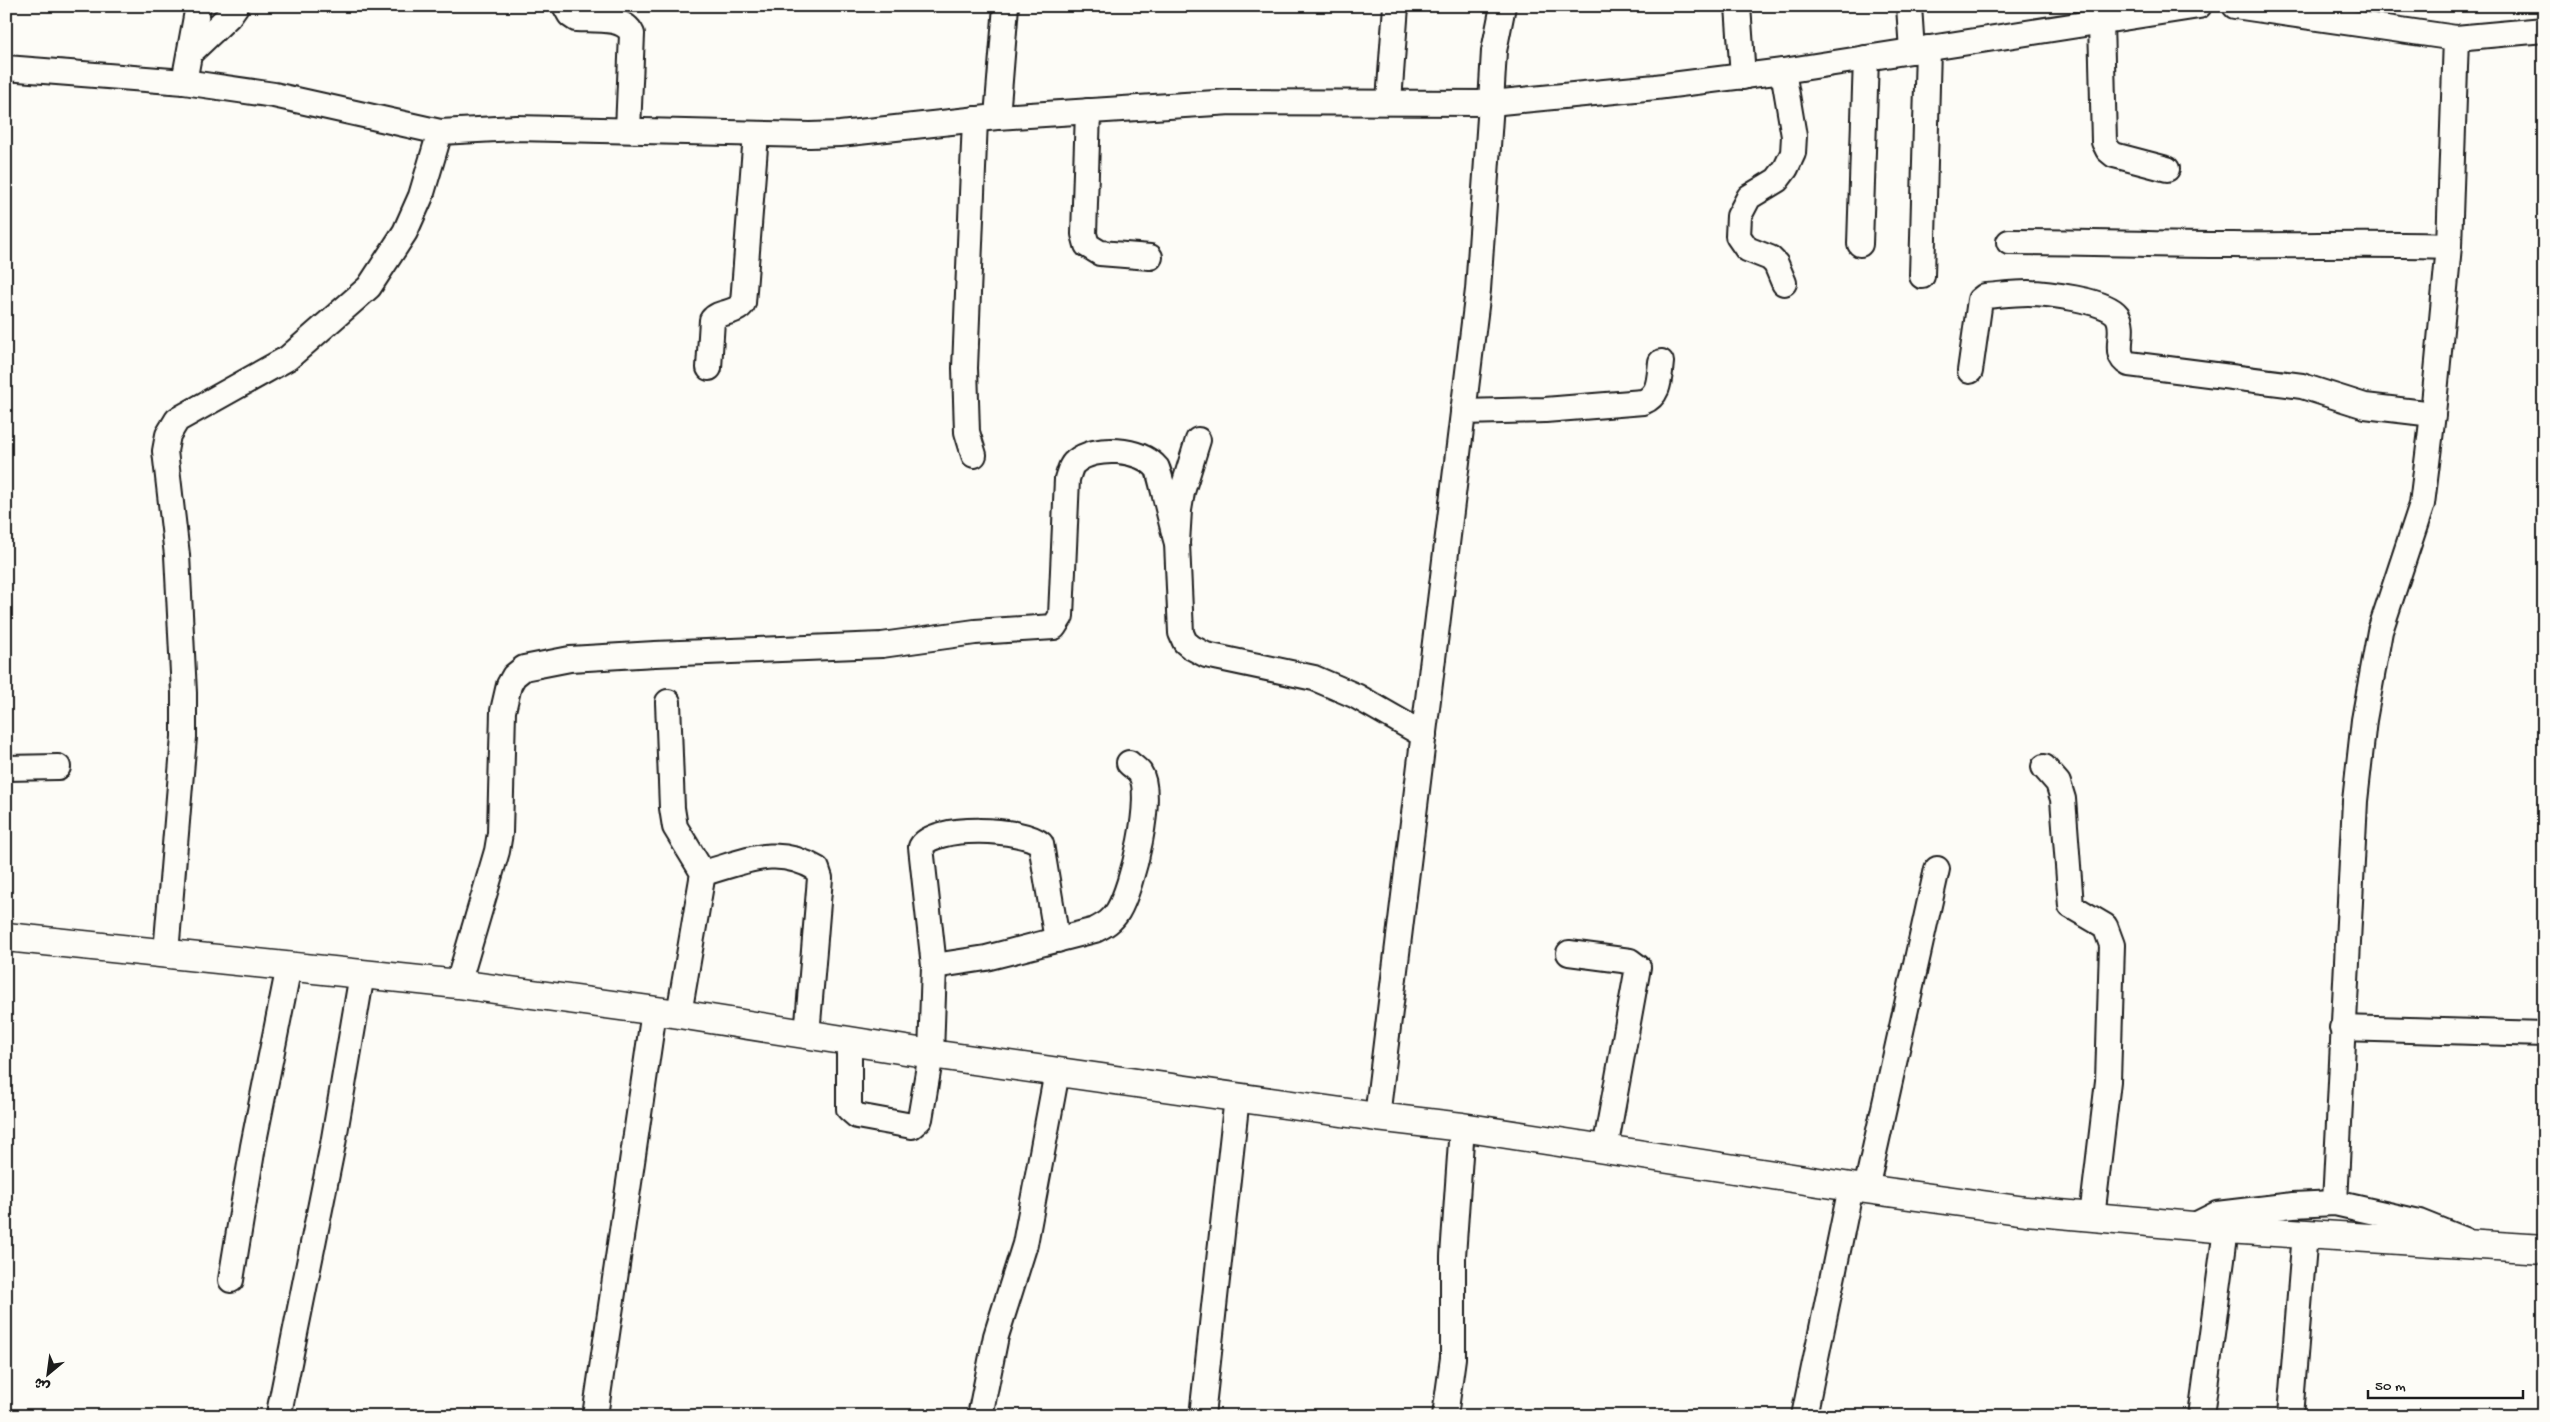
<svg xmlns="http://www.w3.org/2000/svg" width="2550" height="1422" viewBox="0 0 2550 1422" font-family="'Gochi Hand','Playpen Sans Arabic',sans-serif">
  <style>
    .lines { fill: none; stroke-linecap: round; stroke-linejoin: round }
    .minor-casing { stroke: #1c1c1c; stroke-width: 28 }
    .major-casing { stroke: #1c1c1c; stroke-width: 31 }
    .minor { stroke: #fdfcf7; stroke-width: 24 }
    .major { stroke: #fdfcf7; stroke-width: 28 }
  </style>
  <rect width="100%" height="100%" fill="#fdfcf7"/>
  <filter id="ink" filterUnits="userSpaceOnUse"><feTurbulence type="fractalNoise" baseFrequency=".02" numOctaves="2"/><feDisplacementMap in="SourceGraphic" scale="10" xChannelSelector="R" yChannelSelector="G"/><feConvolveMatrix kernelMatrix="1 2 1 2 8 2 1 2 1" color-interpolation-filters="sRGB"/></filter>
  <g filter="url(#ink)">
    <g class="lines">
      <defs>
        <g id="minor">
          <path d="M565,6L570,15L576,19C594,20 624,16 632,34L628,130"/>
          <polyline points="1503,6 1494,51 1491,103 1656,87 1783,71 2199,6"/>
          <polyline points="1738,6 1743,77"/>
          <polyline points="1909,6 1912,51"/>
          <polyline points="2235,6 2456,38 2449,246 2433,414 2422,504 2380,631 2364,720 2355,801 2335,1203"/>
          <polyline points="2101,21 2104,142 2108,150 2114,155 2167,169"/>
          <polyline points="2456,38 2544,30"/>
          <polyline points="191,52 229,16 236,6"/>
          <polyline points="6,68 184,82 274,95 440,132"/>
          <polyline points="1783,71 1794,136 1793,153 1786,168 1777,180 1749,197 1739,216 1738,236 1747,249 1770,258 1776,264 1784,283"/>
          <polyline points="184,82 198,6"/>
          <polyline points="1389,101 1396,6"/>
          <polyline points="1088,111 1084,234 1087,245 1100,253 1150,257"/>
          <polyline points="997,117 1006,6"/>
          <path d="M2009,242C2084,242 2158,245 2233,245C2305,246 2377,243 2449,246"/>
          <polyline points="1860,244 1866,58"/>
          <polyline points="1922,276 1928,48"/>
          <path d="M709,368L712,320C720,310 735,315 743,303L756,134"/>
          <path d="M1970,371L1980,300L1985,296C1999,295 2014,293 2028,293C2046,293 2106,300 2117,315C2128,331 2110,354 2129,364L2302,386L2365,406L2433,414"/>
          <path d="M1463,412L1545,410L1643,402C1660,395 1659,379 1661,362"/>
          <polyline points="1198,440 1182,492 1179,510 1177,543 1181,633 1185,642 1191,647 1206,655 1314,678 1356,696 1424,735"/>
          <polyline points="974,455 967,432 965,368 975,119"/>
          <polyline points="668,702 672,808 675,827 703,873 679,1014"/>
          <polyline points="2044,767 2058,783 2063,799 2071,906 2105,926 2112,945 2108,1081 2092,1217"/>
          <polyline points="6,768 58,767"/>
          <path d="M703,873C745,862 776,844 817,869L820,878L807,1035"/>
          <polyline points="166,953 184,737 184,693 177,555 165,451 168,435 177,420 288,358 369,287 405,232 421,196 440,132 516,128 810,135 840,134 997,117 1231,102 1491,103 1478,290 1377,1117"/>
          <polyline points="1569,953 1630,961 1638,967 1605,1149"/>
          <path d="M934,966L921,847C933,824 1024,828 1041,844L1057,940"/>
          <path d="M458,984L497,851L500,833L503,711L509,685L514,676L524,668L570,659L655,654L882,645L975,632L1054,627L1061,616L1067,479C1069,473 1071,465 1075,462C1095,445 1141,448 1157,468C1160,472 1173,532 1177,543"/>
          <polyline points="2342,1028 2544,1034"/>
          <path d="M849,1041V1109L857,1116L912,1126L920,1119L931,1054L934,966L986,958L1095,930C1105,925 1112,921 1118,911C1132,888 1155,795 1140,773C1137,769 1132,766 1129,763"/>
          <polyline points="1866,1189 1937,869"/>
          <polyline points="2193,1226 2217,1214 2293,1205 2335,1203 2419,1222 2464,1240"/>
          <polyline points="231,1280 253,1146 289,966"/>
          <polyline points="281,1416 280,1408 333,1144 362,974"/>
          <polyline points="595,1416 654,1011"/>
          <polyline points="980,1416 996,1336 1025,1244 1057,1072"/>
          <polyline points="1202,1416 1237,1097"/>
          <polyline points="1445,1416 1453,1358 1453,1256 1462,1127"/>
          <polyline points="1804,1416 1851,1187"/>
          <polyline points="2201,1416 2226,1229"/>
          <polyline points="2290,1416 2305,1233"/>
        </g>
        <polyline id="major" points="6,937 458,984 679,1014 931,1054 1377,1117 1462,1127 1851,1187 2026,1211 2226,1229 2544,1249"/>
      </defs>
      <use href="#minor" class="minor-casing"/>
      <use href="#major" class="major-casing"/>
      <use href="#minor" class="minor"/>
      <use href="#major" class="major"/>
    </g>
  </g>
  <rect width="2550" height="1422" fill="none" stroke="#fdfcf7" stroke-width="25"/>
  <rect x="12" y="12" width="2525" height="1397" fill="none" stroke="#1c1c1c" stroke-width="2" filter="url(#ink)"/>
  <g transform="translate(48 1374) rotate(209)" stroke="#fdfcf7" stroke-width="4" paint-order="stroke">
  <path d="M0-4L9 19L0 12L-9 19Z" fill="#1c1c1c"/>
  <text y="-8" font-size="14" font-weight="bold" text-anchor="middle" fill="#1c1c1c">ش</text>
  </g>
  <path d="M2368 1390v8h155v-8" fill="none" stroke="#1c1c1c" stroke-width="2.5"/>
  <text x="2375" y="1390" font-size="15" fill="#1c1c1c" stroke="#fdfcf7" stroke-width="4" paint-order="stroke">50 m</text>
</svg>
